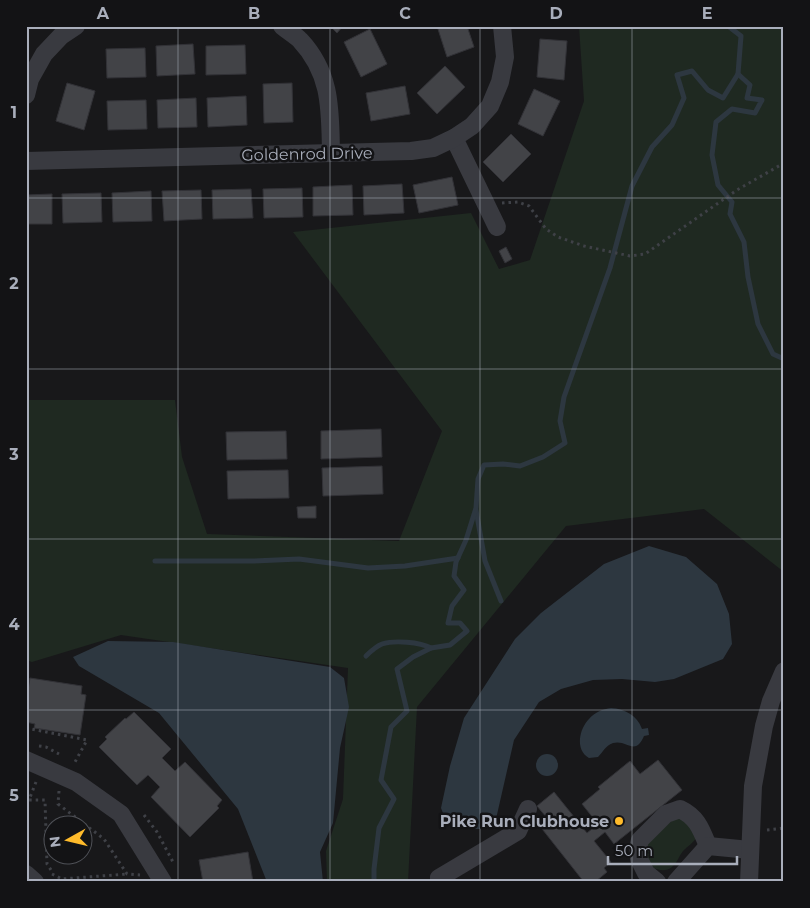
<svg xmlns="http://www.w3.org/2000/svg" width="810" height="908" viewBox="0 0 810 908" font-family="Montserrat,sans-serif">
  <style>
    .green { fill: #1f2921 }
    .water { fill: #2d3740 }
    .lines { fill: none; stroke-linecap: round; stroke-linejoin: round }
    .stream { stroke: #2d3740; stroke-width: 5 }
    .building { fill: #424347; stroke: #323237 }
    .path { stroke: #3f4147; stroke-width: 3; stroke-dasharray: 2.5 4; stroke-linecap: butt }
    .minor { stroke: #393a40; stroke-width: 18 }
    .grid { fill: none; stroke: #a9aebb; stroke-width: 1; stroke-opacity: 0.55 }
    .poi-dot { fill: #ffbb2b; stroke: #131315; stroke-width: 2 }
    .labels { text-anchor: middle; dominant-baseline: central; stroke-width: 5; stroke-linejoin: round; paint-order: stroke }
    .street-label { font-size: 16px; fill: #a9aebb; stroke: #131315 }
    .poi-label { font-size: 16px; font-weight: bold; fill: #a9aebb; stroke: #131315; text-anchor: end }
    .neatline { fill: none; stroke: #a9aebb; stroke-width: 2 }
    .grid-label { font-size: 16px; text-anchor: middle; font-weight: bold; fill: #a9aebb }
  </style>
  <rect width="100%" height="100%" fill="#18181a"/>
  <g class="green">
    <polygon points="579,26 784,26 784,572 704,509 566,526 417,707 408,882 327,882 326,851 343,799 348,668 121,635 32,662 26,660 26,400 175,400 182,457 207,534 399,541 442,431 293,232 471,213 499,269 530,260 584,101"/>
    <path d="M684,818L697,837C693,843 688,846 683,851C679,856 677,863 672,867C665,873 652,870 648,862C645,858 647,849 646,843L674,819Z"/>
  </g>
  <g class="water">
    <polygon points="649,546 686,557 717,584 729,614 732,644 723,659 674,679 655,682 622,679 593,680 561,689 539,702 514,740 496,819 482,829 467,829 446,821 441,808 450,766 464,718 515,639 541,613 604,564"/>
    <polygon points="108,641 173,642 330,667 344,678 349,707 340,748 333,823 320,852 323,882 267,882 238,809 159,713 79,666 73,657"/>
    <path d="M611,708C625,709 637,715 642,729L648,728L649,735L644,736C635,757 627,739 613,743C605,746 603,752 598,757L589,758C575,750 579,729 589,719C595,712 603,709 611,708Z"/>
    <circle cx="547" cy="765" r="11"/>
  </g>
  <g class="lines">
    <g class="stream">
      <polyline points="738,74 750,85 747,98 762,100 755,113 732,109 716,122 712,155 718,185 732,202 730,214 744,242 748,277 758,324 773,354 784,359"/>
      <polyline points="476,510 485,561 501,601"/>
      <polyline points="155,561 254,561 299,559 368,568 405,566 458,558"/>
      <path d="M366,656C370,652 377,646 382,644C394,640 420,642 431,648"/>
      <polyline points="374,882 374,869 379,828 394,799 381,780 391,727 407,711 397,669 413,657 431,648 450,645 467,631 460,623 448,623 452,606 464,590 454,576 456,562 466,540 476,508 478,479 484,465 503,464 520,466 543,457 565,443 560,421 564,397 610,268 632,186 652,147 672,125 684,98 677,75 692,71 708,90 723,98 738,74 741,36 728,26"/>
    </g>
  </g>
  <g class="building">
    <polygon points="330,26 343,26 337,33"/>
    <polygon points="437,26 467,26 474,47 447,57"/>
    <polygon points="370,29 387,64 361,77 344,42"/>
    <polygon points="540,39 567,41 564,80 537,77"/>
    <polygon points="193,44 195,74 157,76 156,46"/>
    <polygon points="245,45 246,74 206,75 206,46"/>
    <polygon points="145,48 146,77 107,78 106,49"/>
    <polygon points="445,66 465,87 437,114 417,93"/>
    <polygon points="67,83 95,91 84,130 56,121"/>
    <polygon points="292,83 293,122 264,123 263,84"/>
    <polygon points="405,86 410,114 371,121 366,93"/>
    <polygon points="534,89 560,101 543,136 518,124"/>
    <polygon points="246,96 247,125 208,127 207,98"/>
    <polygon points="196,98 197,127 158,128 157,100"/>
    <polygon points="146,100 147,129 108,130 107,101"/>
    <polygon points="511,134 531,154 503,182 483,162"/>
    <polygon points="452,177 458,205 419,213 413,185"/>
    <polygon points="402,184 404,213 364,215 363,186"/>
    <polygon points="352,185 353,215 313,216 313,187"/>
    <polygon points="302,188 303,217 264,218 263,189"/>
    <polygon points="251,189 253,218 213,219 212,190"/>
    <polygon points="201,190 202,219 164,221 162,191"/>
    <polygon points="151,191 152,221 113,222 112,193"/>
    <polygon points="101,193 102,222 63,223 62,194"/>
    <polygon points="52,194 52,224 26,224 26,195"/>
    <polygon points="506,247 512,259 505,263 499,251"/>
    <polygon points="381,429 382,457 321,459 321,431"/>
    <polygon points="286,431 287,459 227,460 226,432"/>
    <polygon points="382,466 383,494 323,496 322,468"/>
    <polygon points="288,470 289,498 228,499 227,471"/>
    <polygon points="316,506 316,518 298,518 297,507"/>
    <polygon points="30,678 82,686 81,694 86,695 80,735 34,728 35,724 26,722 26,690 28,690"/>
    <polygon points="134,712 171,749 162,758 175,771 185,762 222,800 217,806 219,808 190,837 151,797 160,787 148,775 137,785 99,747 107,739 105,737 125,718 126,719"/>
    <polygon points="658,760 682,790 614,844 605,832 594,841 611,862 604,868 607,872 595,882 584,882 539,825 547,818 537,806 554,792 587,833 598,824 582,804 600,789 598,787 630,761 640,774"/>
    <polygon points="248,852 253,882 203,882 199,860"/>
  </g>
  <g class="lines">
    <g class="path">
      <polyline points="502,203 518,202 529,206 546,229 558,237 584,246 630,256 645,254 737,190 784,163"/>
      <polyline points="26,728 87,740 75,762"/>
      <polyline points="39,746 46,747 59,754"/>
      <polyline points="36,782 29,800 45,800 47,864 53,873"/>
      <polyline points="59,791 58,804 104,839 127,874 140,875"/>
      <polyline points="144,815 157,832 173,862"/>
      <polyline points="784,825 782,827 784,834"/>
      <polyline points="767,830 784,828"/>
      <polyline points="52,874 62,879 127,874"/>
    </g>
    <g class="minor">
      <path d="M282,26C288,31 295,35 300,40C332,74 330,111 331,153"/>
      <polyline points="26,95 30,79 44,54 61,36 76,26"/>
      <polyline points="454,138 497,227"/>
      <polyline points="26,161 411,151 433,148 454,138 472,126 490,106 500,82 505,57 502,26"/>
      <polyline points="26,760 76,782 121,814 163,882"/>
      <polyline points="26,874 35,882"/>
      <polyline points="440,882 439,878 518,831 528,809"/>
      <path d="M657,882L646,873L639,859L638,848L640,840L666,814L680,809C697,817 701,829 708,846"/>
      <polyline points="676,882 708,846 750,850"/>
      <polyline points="749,882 753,786 764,726 771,701 784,671"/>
    </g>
  </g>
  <path class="grid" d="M178,26V882M330,26V882M480,26V882M632,26V882M26,198H784M26,369H784M26,539H784M26,710H784"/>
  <circle class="poi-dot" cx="619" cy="821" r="5"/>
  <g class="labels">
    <g class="street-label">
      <text transform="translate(307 154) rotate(-1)">Goldenrod Drive</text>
    </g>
    <g class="poi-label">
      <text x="609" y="821">Pike Run Clubhouse</text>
    </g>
  </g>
  <rect width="810" height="908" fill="none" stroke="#131315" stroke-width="55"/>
  <g transform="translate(68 840) rotate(262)"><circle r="24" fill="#131315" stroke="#4f5157"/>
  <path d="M0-4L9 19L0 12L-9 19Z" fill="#ffbb2b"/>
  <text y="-8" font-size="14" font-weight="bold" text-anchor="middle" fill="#a9aebb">N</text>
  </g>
  <path d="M608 856v8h129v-8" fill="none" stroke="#a9aebb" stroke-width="2.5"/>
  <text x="615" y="856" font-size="15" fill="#a9aebb" stroke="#131315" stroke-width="4" paint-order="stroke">50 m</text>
  <rect x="28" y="28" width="754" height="852" class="neatline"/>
  <g class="grid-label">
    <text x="103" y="19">A</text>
    <text x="254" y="19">B</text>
    <text x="405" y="19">C</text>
    <text x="556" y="19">D</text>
    <text x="707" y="19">E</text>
    <text x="14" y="118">1</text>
    <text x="14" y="289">2</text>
    <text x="14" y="460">3</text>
    <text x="14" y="630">4</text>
    <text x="14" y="801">5</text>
  </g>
</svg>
